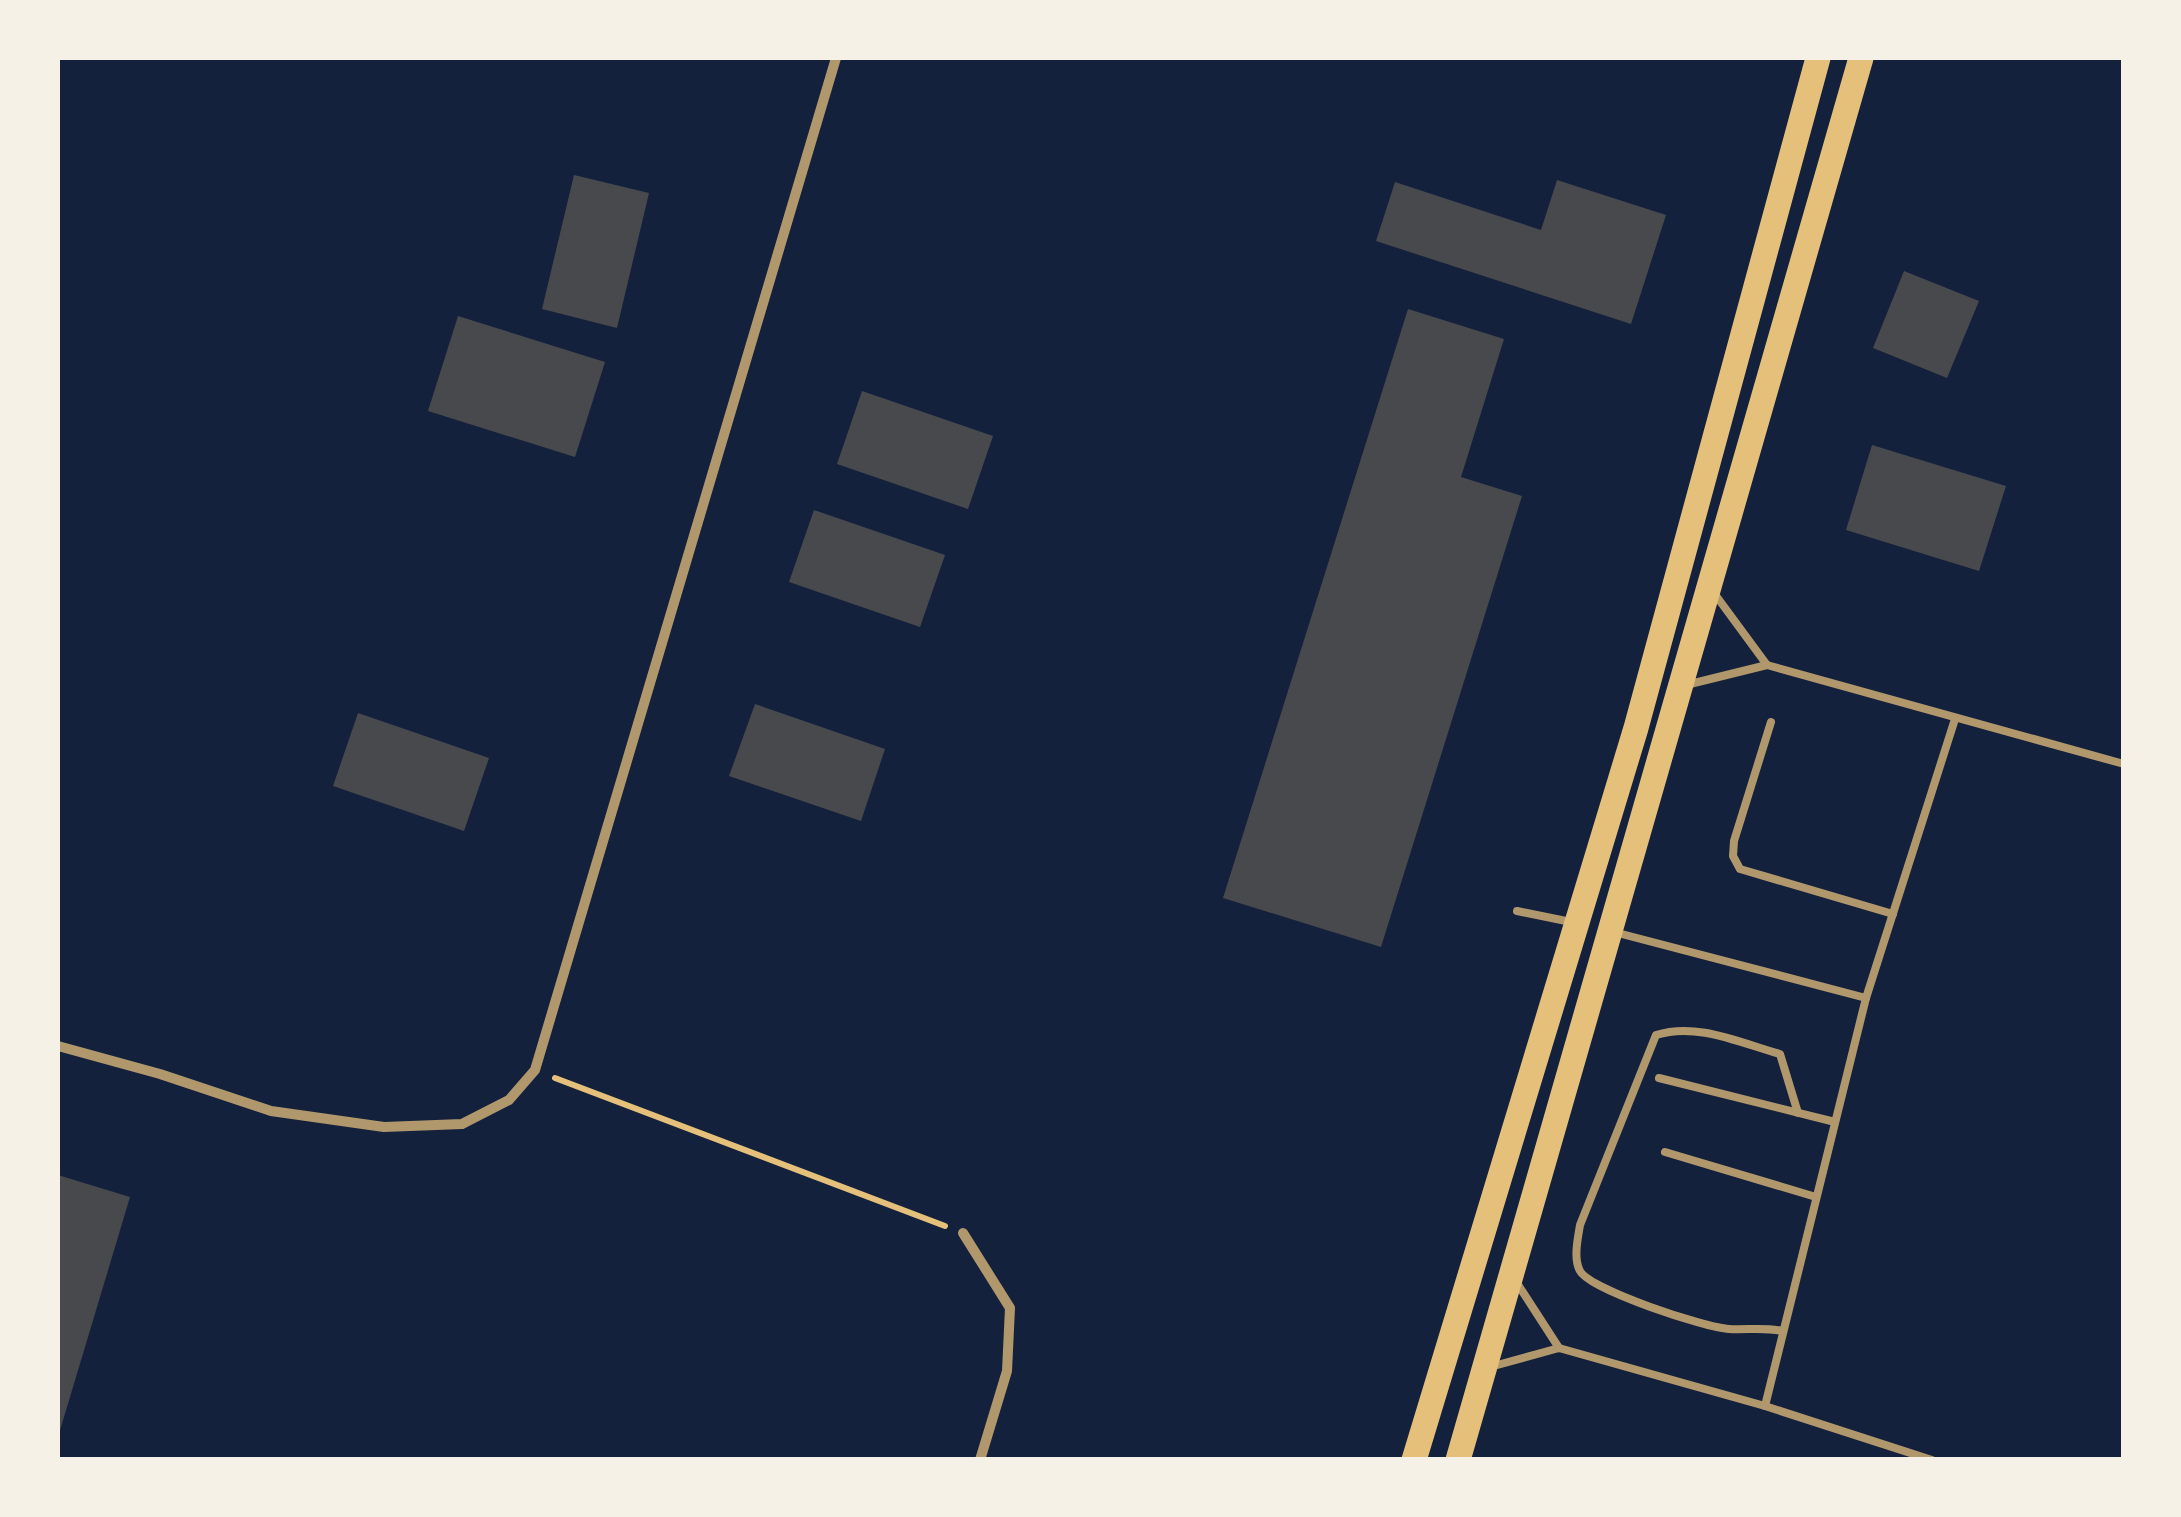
<svg xmlns="http://www.w3.org/2000/svg" width="2181" height="1517" viewBox="0 0 2181 1517" font-family="'IBM Plex Sans',sans-serif">
  <style>
    .building { fill: #48494c }
    .lines { fill: none; stroke-linecap: round; stroke-linejoin: round }
    .path { stroke: #e5c07b; stroke-width: 6 }
    .service { stroke: #b1986c; stroke-width: 8 }
    .minor { stroke: #b1986c; stroke-width: 10 }
    .primary { stroke: #e5c07b; stroke-width: 25 }
  </style>
  <rect width="100%" height="100%" fill="#14213d"/>
  <g class="building">
    <polygon points="574,175 649,193 617,328 542,309"/>
    <polygon points="1557,180 1666,215 1631,324 1376,241 1395,182 1541,230"/>
    <polygon points="1904,271 1979,301 1947,378 1873,348"/>
    <polygon points="1408,309 1504,339 1461,477 1522,496 1381,947 1223,898"/>
    <polygon points="458,316 605,362 575,457 428,411"/>
    <polygon points="862,391 993,436 968,509 837,464"/>
    <polygon points="1872,445 2006,486 1979,571 1846,530"/>
    <polygon points="814,510 945,555 920,627 789,582"/>
    <polygon points="755,704 885,749 861,821 729,776"/>
    <polygon points="358,713 489,758 464,831 333,786"/>
    <polygon points="58,1175 130,1197 58,1437"/>
  </g>
  <g class="lines">
    <polyline class="path" points="555,1078 945,1226"/>
    <g class="service">
      <polyline points="1714,593 1767,665 2124,764"/>
      <polyline points="1686,685 1767,665"/>
      <polyline points="1771,722 1734,841 1733,856 1740,869 1893,914"/>
      <polyline points="1517,911 1571,922"/>
      <polyline points="1614,932 1866,998"/>
      <polyline points="1659,1078 1835,1122"/>
      <polyline points="1665,1152 1816,1197"/>
      <polyline points="1515,1280 1559,1348"/>
      <path d="M1783,1331C1764,1327 1748,1330 1729,1329C1706,1328 1590,1290 1580,1271C1573,1258 1578,1238 1580,1225L1656,1035C1697,1022 1740,1043 1780,1054L1798,1113"/>
      <polyline points="1490,1367 1559,1348 1765,1406"/>
      <polyline points="1932,1460 1765,1406 1866,998 1955,719"/>
    </g>
    <g class="minor">
      <polyline points="58,1046 160,1074 271,1111 384,1127 462,1124 509,1100 535,1070 836,58"/>
      <polyline points="963,1233 1010,1308 1007,1371 980,1460"/>
    </g>
    <g class="primary">
      <polyline points="1414,1460 1636,728 1818,58"/>
      <polyline points="1458,1460 1861,58"/>
    </g>
  </g>
  <rect width="2181" height="1517" fill="none" stroke="#f6f1e7" stroke-width="120"/>
</svg>
